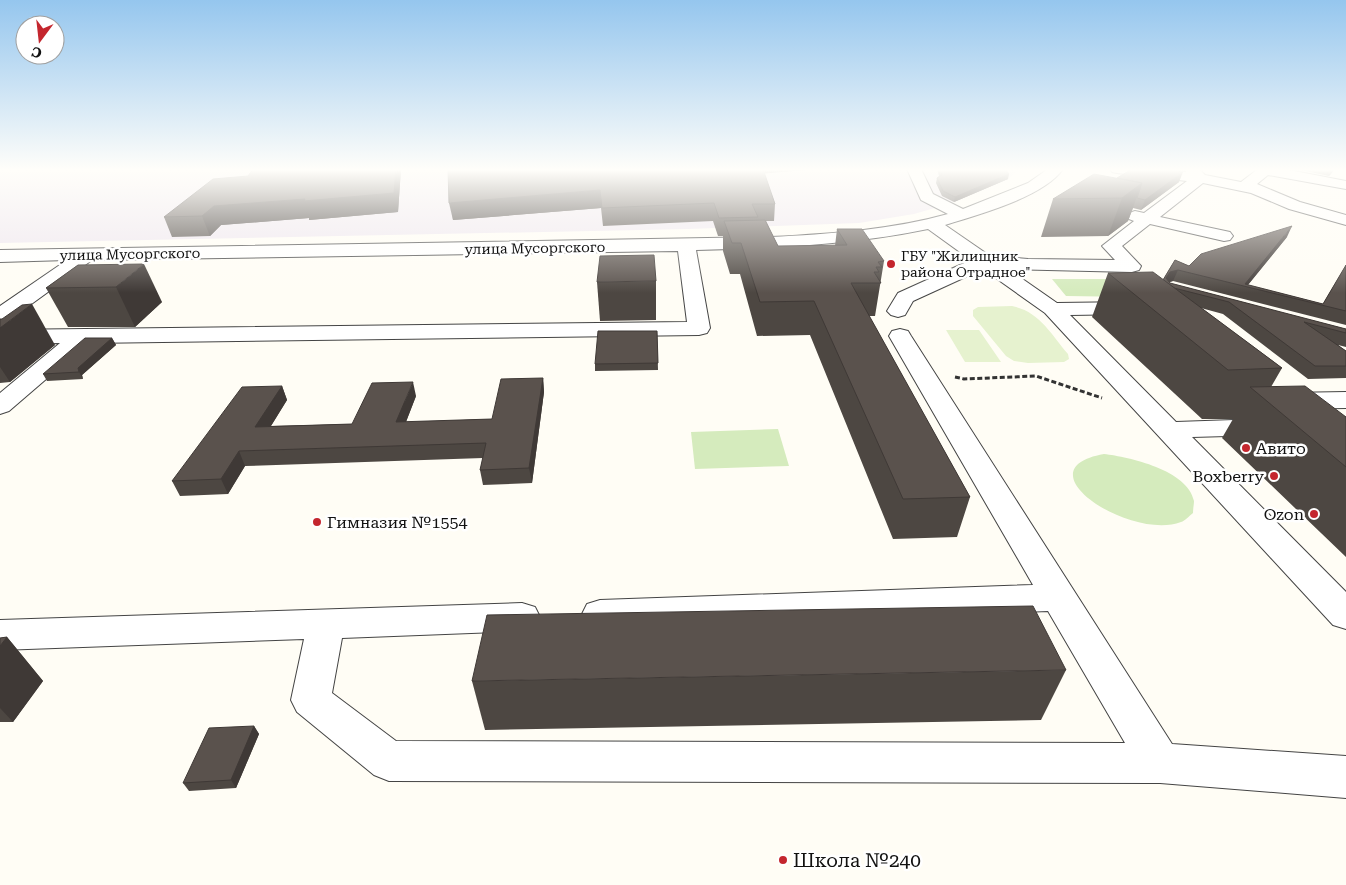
<svg xmlns="http://www.w3.org/2000/svg" width="1346" height="885" viewBox="0 0 1346 885" font-family="'Roboto Serif',serif">
  <style>
    .industrial { fill: #eee6ef }
    .green { fill: #d5ebbd }
    .pitch { fill: #e6f2cf }
    .lines { fill: none; stroke-linecap: round; stroke-linejoin: round }
    .minor-casing { stroke: #444; stroke-width: 2 }
    .path { stroke: #333; stroke-width: 3; stroke-dasharray: 5 2.5; stroke-linecap: butt }
    .minor { fill: #fff; fill-rule: evenodd }
    .wall { fill: #4d4742 }
    .shaded-wall { fill: #3f3936 }
    .building { fill: #5a524d; stroke: #3f3936 }
    .poi-dot { fill: #c4262e; stroke: #fff; stroke-width: 2 }
    .labels { text-anchor: middle; dominant-baseline: central; stroke-width: 5; stroke-linejoin: round; paint-order: stroke }
    .far-street-label { font-size: 14px; fill: #111; stroke: #fff }
    .far-poi-label { font-size: 14px; fill: #111; stroke: #fff; text-anchor: start }
    .poi-label { font-size: 16px; fill: #111; stroke: #fff; text-anchor: start }
    .near-poi-label { font-size: 19px; fill: #111; stroke: #fff; text-anchor: start }
  </style>
  <rect width="100%" height="100%" fill="#fffdf5"/>
  <polygon class="industrial" points="0,169 1019,169 1008,179 952,203 914,214 859,223 688,229 0,243"/>
  <g class="green">
    <polygon points="1052,279 1115,279 1134,297 1066,296"/>
    <polygon points="778,429 789,466 695,469 691,432"/>
    <path d="M1104,454C1129,457 1188,470 1194,501C1194,504 1193,509 1193,513C1189,516 1185,521 1181,522C1130,541 1019,469 1104,454Z"/>
  </g>
  <g class="pitch">
    <path d="M1012,306C1039,311 1051,334 1068,354L1069,359L1064,362L1028,363L1014,361L1006,356L973,316V310L978,307Z"/>
    <polygon points="946,330 979,330 1001,362 965,362"/>
  </g>
  <g class="lines">
    <defs>
      <g id="minor">
        <path d="M907,169H921L933,194L963,209L1028,183L1048,169H1063C1044,197 977,215 945,225L990,256L1028,259L1115,260L1102,246L1134,221L1129,219L1127,216L1129,213L1135,211L1144,213L1187,181L1117,173L1112,172L1110,169H1157L1186,172L1184,169H1199L1205,175L1241,182L1258,169H1284L1346,181V189L1268,175L1257,184L1300,202L1346,215V225L1289,209L1251,193L1203,183L1160,217L1230,232L1233,236L1230,240L1224,241L1150,224L1122,246L1141,266L1139,270L1132,272L1008,269L1057,303L1133,302L1140,304L1143,308L1140,312L1133,314L1070,315L1176,422L1263,419L1272,421L1276,427L1272,433L1263,435L1192,437L1346,592V629L1333,625L1045,313L983,269L913,301L905,315L898,317L891,315L887,311L898,293L971,260L928,229C852,245 774,248 696,250L710,328L707,333L699,335L88,343L9,411L0,414V393L60,343L0,344V330L687,322L678,251L92,260L8,321L0,322V306L67,260L0,262V250L770,237C829,234 891,230 948,214L921,200Z"/>
        <polygon points="900,329 908,331 911,336 1172,744 1346,756 1346,798 1160,783 389,781 374,775 297,712 291,700 304,639 0,650 0,620 522,603 535,607 540,617 535,627 522,631 342,638 332,693 396,741 1125,743 1048,611 600,628 587,624 582,614 587,604 600,600 1033,585 889,336 892,331"/>
        <polygon points="1346,392 1346,408 1286,409 1277,406 1273,401 1277,396 1286,393"/>
      </g>
    </defs>
    <use href="#minor" class="minor-casing"/>
    <polyline class="path" points="955,377 964,379 1036,376 1102,398"/>
    <use href="#minor" class="minor"/>
  </g>
  <g class="wall">
    <polygon points="253,169 401,169 398,212 309,220 309,218 221,225 210,236 172,237 164,217 248,176"/>
    <polygon points="448,169 816,169 764,173 775,204 774,221 766,221 778,246 835,246 837,229 884,261 875,316 869,316 970,497 957,537 893,539 810,335 757,336 740,274 730,274 723,251 723,236 718,236 713,221 603,226 601,208 453,220"/>
    <polygon points="937,169 1005,169 1008,179 954,202 942,196 936,183 937,178 939,176"/>
    <polygon points="1296,169 1335,169 1329,176"/>
    <polygon points="1117,178 1179,182 1141,210 1133,208 1128,221 1108,236 1041,237 1053,199"/>
    <polygon points="1287,237 1248,285 1323,304 1346,265 1346,325 1173,281 1170,282 1170,283 1346,329 1346,347 1338,345 1346,351 1346,378 1308,379 1223,314 1201,308 1282,368 1271,387 1346,417 1346,557 1222,438 1233,419 1202,419 1092,317 1108,273 1163,280 1175,260 1189,266"/>
    <polygon points="78,265 162,302 135,327 68,327 46,288"/>
    <polygon points="656,281 656,320 600,321 597,282"/>
    <polygon points="0,319 2,319 55,345 10,382 0,383"/>
    <polygon points="657,331 658,370 595,371 595,364"/>
    <polygon points="112,338 116,345 82,375 83,379 47,381 43,374"/>
    <polygon points="543,378 544,392 532,483 483,485 480,470 483,458 245,466 228,494 180,496 172,481 282,386 287,400 271,426 352,424 416,396 406,422 492,419"/>
    <polygon points="7,637 43,681 13,722 0,722 0,638"/>
    <polygon points="1066,670 1041,720 485,730 472,681"/>
    <polygon points="254,726 259,734 236,788 189,791 183,783"/>
  </g>
  <g class="shaded-wall">
    <polygon points="396,169 401,169 398,212 309,220 309,218 221,225 210,236 202,216 214,206"/>
    <polygon points="758,169 816,169 758,174"/>
    <polygon points="1333,169 1335,169 1329,176"/>
    <polygon points="1183,172 1179,182 1141,210 1145,200"/>
    <polygon points="1009,174 1008,179 954,202 955,197"/>
    <polygon points="1142,183 1128,221 1108,236 1122,198"/>
    <polygon points="600,190 601,208 453,220 449,203"/>
    <polygon points="1292,226 1287,237 1246,287 1245,284"/>
    <polygon points="144,264 162,302 135,327 116,287"/>
    <polygon points="1178,270 1173,281 1165,283 1166,278 1170,272"/>
    <polygon points="32,304 55,345 10,382 0,367 0,328"/>
    <polygon points="112,338 116,345 82,375 83,379 79,372 78,368"/>
    <polygon points="543,378 544,392 532,483 529,468"/>
    <polygon points="413,382 416,396 400,437 396,422"/>
    <polygon points="282,386 287,400 261,442 255,427"/>
    <polygon points="239,451 245,466 228,494 221,479"/>
    <polygon points="7,637 43,681 13,722 0,708 0,646"/>
    <polygon points="254,726 259,734 236,788 231,780"/>
  </g>
  <g class="building">
    <polygon points="253,169 396,169 394,193 304,201 305,199 214,206 202,216 164,217 213,179 248,176"/>
    <polygon points="448,169 763,169 775,204 752,204 758,217 719,218 714,203 602,208 600,190 449,203"/>
    <polygon points="940,169 1005,169 1009,174 955,197 943,191 937,178 942,175"/>
    <polygon points="1132,169 1157,169 1183,172 1145,200 1137,198 1142,183 1117,178"/>
    <polygon points="1094,174 1142,183 1122,198 1053,199"/>
    <polygon points="765,220 778,246 847,245 837,229 862,229 884,261 878,262 882,267 876,267 879,272 874,272 881,283 851,283 970,497 903,499 814,301 760,302 741,243 732,243 724,221"/>
    <polygon points="1292,226 1245,284 1323,304 1346,265 1346,311 1178,270 1170,272 1166,278 1170,283 1346,329 1346,333 1304,322 1346,351 1346,366 1315,366 1229,302 1174,288 1163,280 1175,260 1189,266 1201,254"/>
    <polygon points="654,255 656,281 597,282 600,256"/>
    <polygon points="144,264 116,287 46,288 78,265"/>
    <polygon points="1153,272 1282,368 1228,370 1108,273"/>
    <polygon points="32,304 0,328 0,319 2,319 22,305"/>
    <polygon points="598,331 657,331 658,363 595,364"/>
    <polygon points="85,338 112,338 78,368 79,372 43,374"/>
    <polygon points="543,378 529,468 480,470 486,443 239,451 221,479 172,481 242,387 282,386 255,427 352,424 372,383 413,382 396,422 492,419 501,379"/>
    <polygon points="1305,386 1346,417 1346,467 1250,387"/>
    <polygon points="1033,606 1066,670 472,681 487,615"/>
    <polygon points="7,637 0,646 0,638"/>
    <polygon points="254,726 231,780 183,783 209,728"/>
  </g>
  <linearGradient id="sky" x2="0" y2="1"><stop stop-color="#95c6ee"/><stop offset="0.58" stop-color="#fffefa"/><stop offset="1" stop-color="#fffefa" stop-opacity="0"/></linearGradient>
  <rect width="1346" height="293" fill="url(#sky)"/>
  <g class="poi-dot">
    <circle cx="891" cy="264" r="5"/>
    <circle cx="1246" cy="448" r="5"/>
    <circle cx="1274" cy="476" r="5"/>
    <circle cx="1314" cy="514" r="5"/>
    <circle cx="317" cy="522" r="5"/>
    <circle cx="783" cy="860" r="5"/>
  </g>
  <g class="labels">
    <g class="far-street-label">
      <text transform="translate(535 248) rotate(-1)">улица Мусоргского</text>
      <text transform="translate(130 254) rotate(-1)">улица Мусоргского</text>
    </g>
    <g class="far-poi-label">
      <text x="901" y="256">ГБУ "Жилищник<tspan x="901" dy="16">района Отрадное"</tspan></text>
    </g>
    <g class="poi-label">
      <text x="1256" y="448">Авито</text>
      <text x="1264" y="476" text-anchor="end">Boxberry</text>
      <text x="1304" y="514" text-anchor="end">Ozon</text>
      <text x="327" y="522">Гимназия №1554</text>
    </g>
    <g class="near-poi-label">
      <text x="793" y="860">Школа №240</text>
    </g>
  </g>
  <g transform="translate(40 40) rotate(195)"><circle r="24" fill="#ffffff" stroke="#a0a0a0"/>
  <path d="M0-4L9 19L0 12L-9 19Z" fill="#c4262e"/>
  <text y="-8" font-size="14" font-weight="bold" text-anchor="middle" fill="#111111">С</text>
  </g>
</svg>
